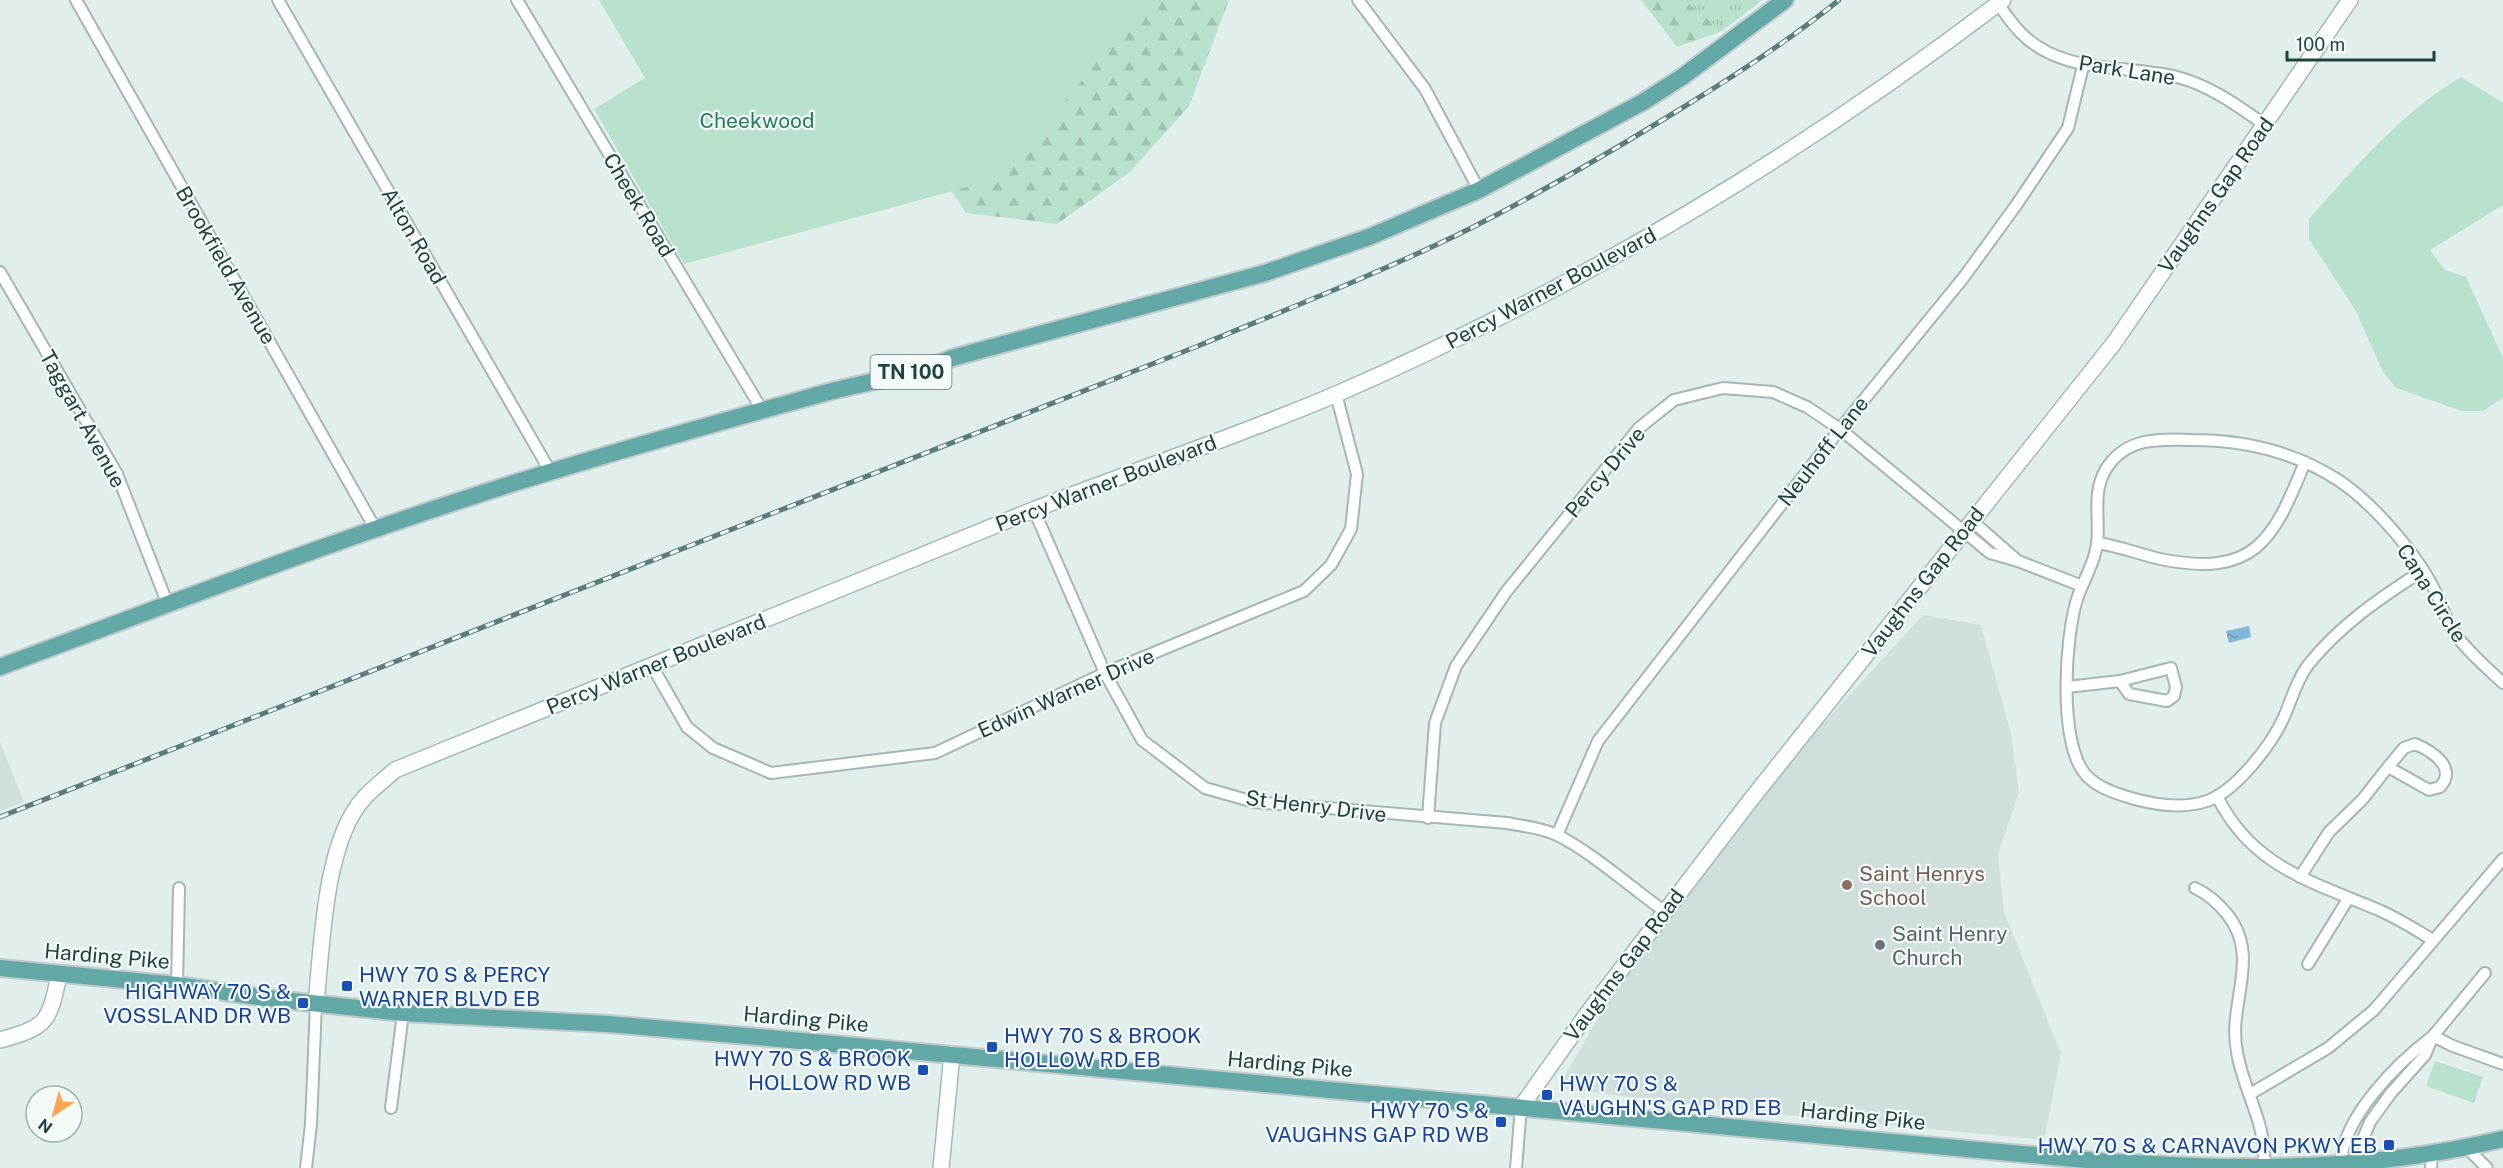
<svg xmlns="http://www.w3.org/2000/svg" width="2503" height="1168" viewBox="0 0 2503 1168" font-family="'Public Sans',sans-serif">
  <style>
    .built { fill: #d0dedc }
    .forest { fill: url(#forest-firs) }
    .park { fill: url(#park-tufts) }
    .garden { fill: #b8e1cd }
    .water { fill: url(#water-ripples) }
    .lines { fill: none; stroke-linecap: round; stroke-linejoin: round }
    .street-casing { stroke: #a4b7b4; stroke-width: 14 }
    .secondary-casing { stroke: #9fbbb8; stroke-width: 18 }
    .primary-casing { stroke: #c0caca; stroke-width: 20 }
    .street { stroke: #fff; stroke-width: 10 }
    .secondary { stroke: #fff; stroke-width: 15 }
    .primary { stroke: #61a8a7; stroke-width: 16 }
    .rail-casing { stroke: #5a7c7c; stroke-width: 5 }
    .rail { stroke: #f3faf8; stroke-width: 3; stroke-dasharray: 9; stroke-linecap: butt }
    .education-dot { fill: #8d6e63; stroke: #f3faf8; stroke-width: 2 }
    .worship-dot { fill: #6b7280; stroke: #f3faf8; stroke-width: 2 }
    .transit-dot { fill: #1a4fb4; stroke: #f3faf8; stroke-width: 2 }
    .labels { text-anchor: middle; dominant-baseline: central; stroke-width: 4.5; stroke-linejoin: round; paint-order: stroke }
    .shield { fill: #f3faf8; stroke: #5f7877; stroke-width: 1.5 }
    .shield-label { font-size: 20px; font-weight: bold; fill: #1f4140 }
    .street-label { font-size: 21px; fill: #1f4140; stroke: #f3faf8 }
    .park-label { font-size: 21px; fill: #257d5c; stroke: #f3faf8 }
    .education-label { font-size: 21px; fill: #785e54; stroke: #f3faf8; text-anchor: start }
    .worship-label { font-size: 21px; fill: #5b616d; stroke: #f3faf8; text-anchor: start }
    .transit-label { font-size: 21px; fill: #164399; stroke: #f3faf8; text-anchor: end }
  </style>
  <defs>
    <pattern id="forest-firs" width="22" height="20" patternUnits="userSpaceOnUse" patternTransform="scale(1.5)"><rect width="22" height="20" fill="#b8e1cd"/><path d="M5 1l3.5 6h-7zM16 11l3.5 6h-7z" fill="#9ec2b1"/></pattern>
    <pattern id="park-tufts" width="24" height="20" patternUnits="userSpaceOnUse" patternTransform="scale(1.5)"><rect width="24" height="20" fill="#b8e1cd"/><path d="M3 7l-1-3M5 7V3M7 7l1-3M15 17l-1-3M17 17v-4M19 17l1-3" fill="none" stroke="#9ec2b1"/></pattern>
    <pattern id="water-ripples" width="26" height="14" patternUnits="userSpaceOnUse" patternTransform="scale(1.5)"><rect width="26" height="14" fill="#83b7d9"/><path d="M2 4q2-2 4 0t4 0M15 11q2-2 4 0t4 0" fill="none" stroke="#6b96b1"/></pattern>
  </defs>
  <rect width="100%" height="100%" fill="#e2eeeb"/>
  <g class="built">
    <polygon points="1923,615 1981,625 2011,734 2019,792 1998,854 2004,912 2061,1053 2044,1140 1727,1109 1558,1088 1619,982 1713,859 1809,739"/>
    <polygon points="0,742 24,802 0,811"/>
  </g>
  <g class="forest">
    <polygon points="1040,0 1229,0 1189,106 1130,172 1057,224 966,213 901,117"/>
    <polygon points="1641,0 1762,0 1722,31 1677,47"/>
  </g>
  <polygon class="park" points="1684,0 1762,0 1722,31"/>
  <g class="garden">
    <polygon points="599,0 1146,0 1005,177 684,264 594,109 645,78"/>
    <path d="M2461,77L2503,103V205L2430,250L2445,270L2466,277L2503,358V398L2483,411H2462L2396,388L2382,370L2356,311L2309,239V219C2355,167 2401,113 2461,77Z"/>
    <polygon points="2435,1061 2483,1077 2474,1103 2426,1086"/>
  </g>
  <polygon class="water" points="2249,626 2251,637 2229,643 2226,631"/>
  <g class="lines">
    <defs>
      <g id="street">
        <polyline points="76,0 376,530"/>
        <polyline points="278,0 550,471"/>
        <polyline points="517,0 762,410"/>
        <polyline points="1358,0 1425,89 1479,190"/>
        <path d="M1998,4C2005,13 2012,24 2021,33C2062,75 2124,64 2177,77C2209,85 2238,106 2265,125"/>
        <polyline points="0,272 117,474 168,605"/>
        <path d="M1034,510L1105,673L1142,740L1205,788L1254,802L1507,823C1523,826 1542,828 1557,835C1590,851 1633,889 1664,911"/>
        <path d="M2097,543C2119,546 2139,554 2160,559C2255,578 2273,541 2305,462"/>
        <polyline points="2018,561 2082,586"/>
        <path d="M2422,571C2380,598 2340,625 2308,665C2296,681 2292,699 2284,717C2272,744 2236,791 2207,801C2183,809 2155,805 2131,798C2115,793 2098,788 2086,775C2058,743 2065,638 2077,599C2082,585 2089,572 2094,557C2104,528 2089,497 2106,469C2126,437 2159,439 2192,440C2245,440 2293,451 2338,480C2373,503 2417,554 2435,591C2442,605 2445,619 2454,632C2467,651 2486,667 2503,683"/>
        <polyline points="652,666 687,727 713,748 771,773 935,753 1105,673 1304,591 1331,565 1351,529 1357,474 1336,394"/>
        <polyline points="2067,687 2120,681 2129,694 2167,701 2174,696 2176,687 2171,668 2120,681"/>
        <path d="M2217,796C2252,868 2314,882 2381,911C2399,919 2416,930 2433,940"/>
        <polyline points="1428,818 1435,723 1456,666 1506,592 1639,428 1674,400 1723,388 1773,392 1807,407 1840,429 1990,553 2018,561 1971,520"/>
        <polyline points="1557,835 1598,741 1840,429 1964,277 2017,204 2068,128 2083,66"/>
        <path d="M2300,877L2329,832L2362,800L2388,767L2429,790L2440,787C2458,768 2432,751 2415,744L2404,748L2388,767"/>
        <path d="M2195,888C2208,894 2218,903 2227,914C2262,957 2227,1004 2237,1052C2244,1094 2267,1122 2264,1167"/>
        <polyline points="2308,964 2348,899"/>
        <polyline points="2485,973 2433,1036 2453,1046 2503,1064"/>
        <polyline points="177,985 179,888"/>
        <polyline points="2250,1094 2328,1048 2374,1010 2503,859"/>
        <polyline points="391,1108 403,1013"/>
        <polyline points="2466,1147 2487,1168"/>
        <path d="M2341,1164C2342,1118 2397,1063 2433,1036L2425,1055L2391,1093L2370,1122L2363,1139L2365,1161"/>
        <polyline points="306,1168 311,1124 316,1004"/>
        <polyline points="1516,1168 1521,1107"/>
        <polyline points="2431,1168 2432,1153"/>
      </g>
      <g id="secondary">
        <path d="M316,1004C322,946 324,842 364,798C373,788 385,779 395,770C606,685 817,598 1028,512C1131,471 1237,437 1339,393C1575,290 1798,156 2003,0"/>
        <path d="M0,1040C47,1027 49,1023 59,975"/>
        <polyline points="1521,1107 1587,1014 1749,802 2114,343 2350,0"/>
        <polyline points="941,1168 952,1054"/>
      </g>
      <g id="primary">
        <path d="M0,667C182,599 365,528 550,472C640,444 731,419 821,394C864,382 911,376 952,358L1265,273L1369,237L1479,190L1643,102L1682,77L1785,0"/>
        <path d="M0,968L177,985L265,998L403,1013L608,1024L747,1036L2108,1162C2150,1163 2193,1167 2235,1167C2325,1168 2416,1160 2503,1139"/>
      </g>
    </defs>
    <use href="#street" class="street-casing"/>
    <use href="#secondary" class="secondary-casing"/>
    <use href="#primary" class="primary-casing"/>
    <use href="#street" class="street"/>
    <use href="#secondary" class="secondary"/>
    <use href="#primary" class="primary"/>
    <defs>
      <path id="rail" d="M0,817L1198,346C1285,310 1372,276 1457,235C1534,197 1609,153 1682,108C1736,75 1790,40 1839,0"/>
    </defs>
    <use href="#rail" class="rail-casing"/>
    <use href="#rail" class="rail"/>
  </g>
  <circle class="education-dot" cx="1847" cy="885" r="6"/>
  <circle class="worship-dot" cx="1880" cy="945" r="6"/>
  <g class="transit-dot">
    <rect x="341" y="980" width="12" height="12" rx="3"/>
    <rect x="297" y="997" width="12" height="12" rx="3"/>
    <rect x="986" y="1041" width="12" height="12" rx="3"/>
    <rect x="917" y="1064" width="12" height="12" rx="3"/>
    <rect x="1541" y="1089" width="12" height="12" rx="3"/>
    <rect x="1495" y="1116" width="12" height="12" rx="3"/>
    <rect x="2383" y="1139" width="12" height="12" rx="3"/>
  </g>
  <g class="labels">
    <rect class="shield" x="870.5" y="355" width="81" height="34" rx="4.5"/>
    <g class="shield-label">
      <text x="911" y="372">TN 100</text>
    </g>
    <g class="street-label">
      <text transform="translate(2127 70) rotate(9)">Park Lane</text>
      <text transform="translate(2216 195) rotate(-55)">Vaughns Gap Road</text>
      <text transform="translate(639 205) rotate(59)">Cheek Road</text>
      <text transform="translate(414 236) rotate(60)">Alton Road</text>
      <text transform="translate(226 265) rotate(60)">Brookfield Avenue</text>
      <text transform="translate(1551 288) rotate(-28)">Percy Warner Boulevard</text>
      <text transform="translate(83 419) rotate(61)">Taggart Avenue</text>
      <text transform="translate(1823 451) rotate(-52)">Neuhoff Lane</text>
      <text transform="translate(1605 472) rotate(-50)">Percy Drive</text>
      <text transform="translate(1106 483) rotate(-21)">Percy Warner Boulevard</text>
      <text transform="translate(1923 582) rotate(-52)">Vaughns Gap Road</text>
      <text transform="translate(2432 593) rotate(58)">Cana Circle</text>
      <text transform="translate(656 664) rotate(-22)">Percy Warner Boulevard</text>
      <text transform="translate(1066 693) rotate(-24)">Edwin Warner Drive</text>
      <text transform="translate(1316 806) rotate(7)">St Henry Drive</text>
      <text transform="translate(107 956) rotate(5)">Harding Pike</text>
      <text transform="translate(1624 965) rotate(-53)">Vaughns Gap Road</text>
      <text transform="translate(806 1019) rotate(5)">Harding Pike</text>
      <text transform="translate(1290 1064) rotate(5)">Harding Pike</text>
      <text transform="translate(1863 1116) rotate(6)">Harding Pike</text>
    </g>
    <g class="park-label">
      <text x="757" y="120">Cheekwood</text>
    </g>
    <g class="education-label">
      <text x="1859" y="873">Saint Henrys<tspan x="1859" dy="24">School</tspan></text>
    </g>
    <g class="worship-label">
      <text x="1892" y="933">Saint Henry<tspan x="1892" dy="24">Church</tspan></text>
    </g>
    <g class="transit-label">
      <text x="359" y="974" text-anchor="start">HWY 70 S &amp; PERCY<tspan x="359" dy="24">WARNER BLVD EB</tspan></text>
      <text x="291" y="991">HIGHWAY 70 S &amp;<tspan x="291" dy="24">VOSSLAND DR WB</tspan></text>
      <text x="1004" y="1035" text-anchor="start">HWY 70 S &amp; BROOK<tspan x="1004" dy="24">HOLLOW RD EB</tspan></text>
      <text x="911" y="1058">HWY 70 S &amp; BROOK<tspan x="911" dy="24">HOLLOW RD WB</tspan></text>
      <text x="1559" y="1083" text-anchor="start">HWY 70 S &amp;<tspan x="1559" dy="24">VAUGHN'S GAP RD EB</tspan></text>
      <text x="1489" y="1110">HWY 70 S &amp;<tspan x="1489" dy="24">VAUGHNS GAP RD WB</tspan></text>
      <text x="2377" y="1145">HWY 70 S &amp; CARNAVON PKWY EB</text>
    </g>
  </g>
  <g transform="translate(54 1114) rotate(216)"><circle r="28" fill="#f3faf8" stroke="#9eb0ae" stroke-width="1.5"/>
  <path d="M0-4.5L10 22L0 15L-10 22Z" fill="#ffa54e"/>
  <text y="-9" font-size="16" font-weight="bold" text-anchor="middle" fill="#1f4140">N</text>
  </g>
  <path d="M2287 51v9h147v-9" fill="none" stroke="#1f4140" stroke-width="3"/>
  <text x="2296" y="51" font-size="18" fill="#1f4140" stroke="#f3faf8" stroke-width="4.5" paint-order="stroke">100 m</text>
</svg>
